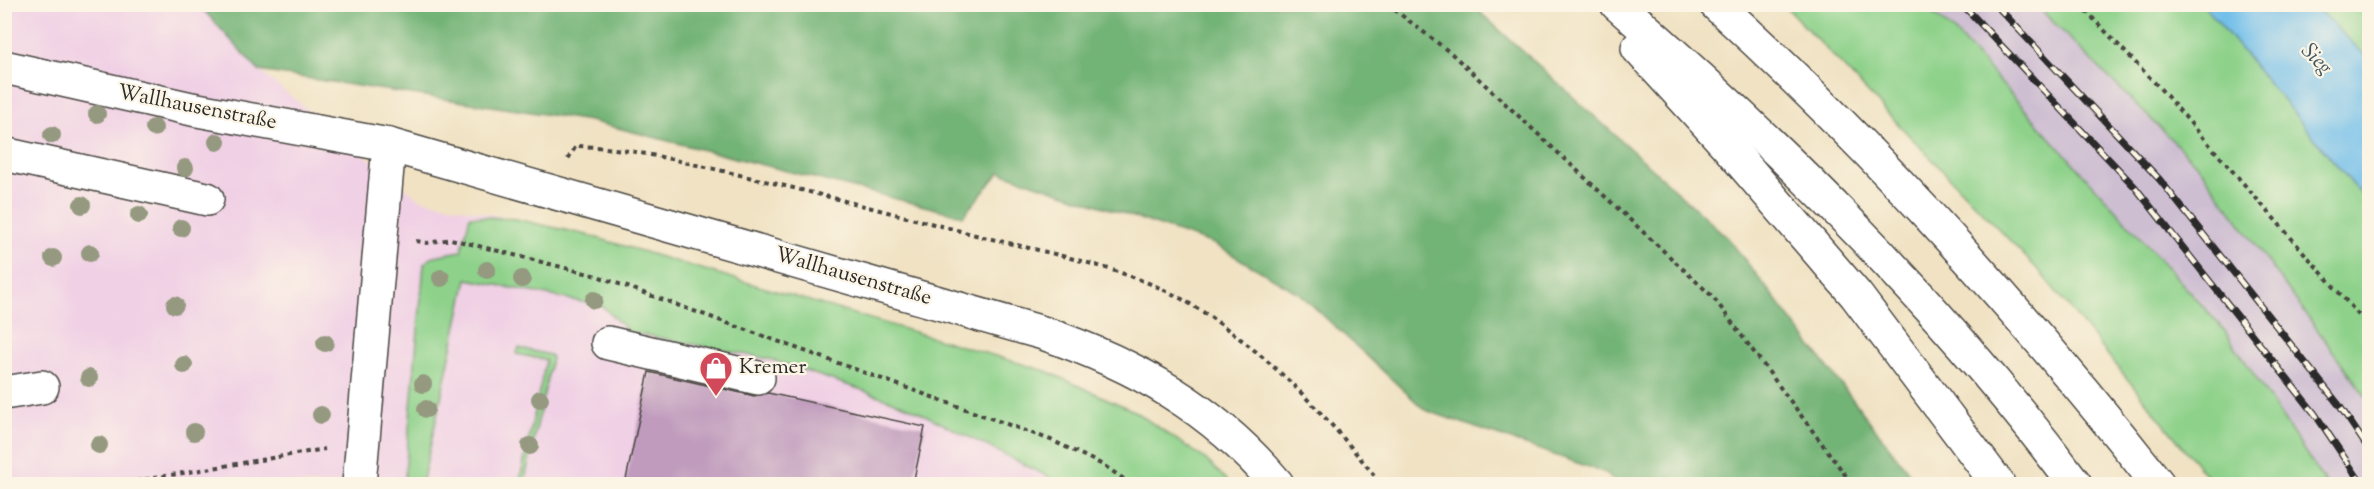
<svg xmlns="http://www.w3.org/2000/svg" width="2374" height="489" viewBox="0 0 2374 489" font-family="'Sorts Mill Goudy',serif">
  <style>
    .built { fill: #f0d0e5 }
    .industrial { fill: #cebed2 }
    .green { fill: #8dd18a; stroke: #5c7e5a; stroke-width: 1.5 }
    .forest { fill: #72b376; stroke: #4e6f50; stroke-width: 1.5 }
    .water { fill: #6fbeea; stroke: #4d748a; stroke-width: 1.5 }
    .building { fill: #c09bbd }
    .lines { fill: none; stroke-linecap: round; stroke-linejoin: round }
    .minor-casing { stroke: #494642; stroke-width: 36 }
    .highway-casing { stroke: #494642; stroke-width: 36 }
    .path { stroke: #494642; stroke-width: 4; stroke-dasharray: 4.5 4.5; stroke-linecap: butt }
    .minor { stroke: #fff; stroke-width: 33 }
    .highway { stroke: #fff; stroke-width: 33 }
    .rail-casing { stroke: #2b2b2b; stroke-width: 7 }
    .rail { stroke: #fcf5e5; stroke-width: 4.5; stroke-dasharray: 14; stroke-linecap: butt }
    .tree { fill: #94997f }
    .labels { text-anchor: middle; dominant-baseline: central; stroke-width: 4.5; stroke-linejoin: round; paint-order: stroke }
    .street-label { font-size: 21px; fill: #2b2b2b; stroke: #fcf5e5 }
    .poi-label { font-size: 21px; fill: #2b2b2b; stroke: #fcf5e5; text-anchor: start }
    .water-label { font-size: 22px; font-style: italic; fill: #3f5764; stroke: #fcf5e5 }
  </style>
  <rect width="100%" height="100%" fill="#fcf5e5"/>
  <filter id="ink" filterUnits="userSpaceOnUse"><feTurbulence type="fractalNoise" baseFrequency=".0167" numOctaves="2"/><feDisplacementMap in="SourceGraphic" scale="12" xChannelSelector="R" yChannelSelector="G"/><feConvolveMatrix kernelMatrix="1 2 1 2 8 2 1 2 1" color-interpolation-filters="sRGB"/></filter>
  <filter id="wash" filterUnits="userSpaceOnUse"><feTurbulence type="fractalNoise" baseFrequency=".008" numOctaves="4" result="noise"/><feDisplacementMap in="SourceGraphic" scale="24" xChannelSelector="R" yChannelSelector="G"/><feGaussianBlur stdDeviation="1.35" result="paint"/><feColorMatrix in="noise" values="0 0 0 0 0 0 0 0 0 0 0 0 0 0 0 0 0 1.4 0 .05"/><feComposite in="paint" operator="in"/></filter>
  <g filter="url(#wash)">
    <rect width="100%" height="100%" fill="#f0e2c3"/>
    <polygon class="built" points="4,5 199,5 259,71 420,199 587,235 1046,371 1134,411 1204,458 1231,484 5,484"/>
    <polygon class="industrial" points="1923,5 2036,5 2200,168 2369,401 2369,484 2326,484 2225,331 1954,31"/>
    <g class="green">
      <polygon points="1784,5 1923,5 1954,31 2225,331 2326,484 2213,484 2040,272"/>
      <polygon points="2036,5 2204,5 2369,204 2369,401 2200,168"/>
      <polygon points="2313,5 2369,5 2369,59"/>
      <polygon points="470,216 516,219 587,235 1046,371 1134,411 1204,458 1231,484 1063,484 909,407 862,390 769,359 629,332 602,306 467,279 422,484 404,484 424,264 434,256 461,251"/>
      <polygon points="519,348 550,355 552,358 524,484 519,484 546,360 516,354"/>
    </g>
    <polygon class="forest" points="199,5 1472,5 1728,238 1918,484 1616,484 1606,473 1425,410 1300,294 1214,244 1000,172 963,216 590,121 259,71"/>
    <polygon class="water" points="2204,5 2313,5 2369,59 2369,204"/>
    <g id="blocks">
      <polygon class="building" points="649,372 754,396 768,393 925,427 913,484 625,484"/>
    </g>
  </g>
  <g filter="url(#ink)">
    <use href="#blocks" fill-opacity="0" stroke="#494642" stroke-width="1.5"/>
    <g class="lines">
      <defs>
        <g id="minor">
          <path d="M4,67L192,109L389,145L1043,333C1136,365 1213,408 1277,484"/>
          <polyline points="4,154 207,199"/>
          <polyline points="608,343 758,378"/>
          <polyline points="4,393 42,387"/>
          <polyline points="359,484 389,145"/>
        </g>
        <g id="highway">
          <path d="M1617,4C1783,149 1943,307 2075,484"/>
          <path d="M1716,4C1879,153 2022,311 2158,484"/>
          <polyline points="1638,48 1724,142 1856,295 1998,484"/>
        </g>
      </defs>
      <use href="#minor" class="minor-casing"/>
      <use href="#highway" class="highway-casing"/>
      <g class="path">
        <polyline points="1387,4 1452,54 1713,297 1852,484"/>
        <polyline points="2079,4 2158,86 2370,328"/>
        <path d="M568,159L576,146C626,147 674,160 723,171C804,190 884,211 964,232C1035,251 1130,266 1192,305C1267,352 1327,415 1381,484"/>
        <polyline points="416,241 427,243 451,239 597,276 1051,440 1103,465 1131,484"/>
        <polyline points="118,484 325,449"/>
      </g>
      <use href="#minor" class="minor"/>
      <use href="#highway" class="highway"/>
      <defs>
        <g id="rail">
          <polyline points="1962,4 2135,187 2315,414 2362,484"/>
          <polyline points="1995,4 2160,180 2339,405 2370,451"/>
        </g>
      </defs>
      <use href="#rail" class="rail-casing"/>
      <use href="#rail" class="rail"/>
    </g>
    <g class="tree">
      <circle cx="97" cy="114" r="9"/>
      <circle cx="154" cy="128" r="9"/>
      <circle cx="52" cy="135" r="9"/>
      <circle cx="217" cy="142" r="9"/>
      <circle cx="185" cy="168" r="9"/>
      <circle cx="82" cy="205" r="9"/>
      <circle cx="139" cy="215" r="9"/>
      <circle cx="181" cy="228" r="9"/>
      <circle cx="90" cy="253" r="9"/>
      <circle cx="53" cy="258" r="9"/>
      <circle cx="487" cy="270" r="9"/>
      <circle cx="441" cy="278" r="9"/>
      <circle cx="522" cy="279" r="9"/>
      <circle cx="594" cy="300" r="9"/>
      <circle cx="175" cy="305" r="9"/>
      <circle cx="325" cy="343" r="9"/>
      <circle cx="184" cy="365" r="9"/>
      <circle cx="89" cy="378" r="9"/>
      <circle cx="423" cy="384" r="9"/>
      <circle cx="540" cy="399" r="9"/>
      <circle cx="426" cy="409" r="9"/>
      <circle cx="321" cy="415" r="9"/>
      <circle cx="194" cy="432" r="9"/>
      <circle cx="99" cy="445" r="9"/>
      <circle cx="530" cy="446" r="9"/>
    </g>
  </g>
  <defs>
    <symbol id="shop-pin" viewBox="-11 -11 22 30"><path d="M0 17L-7.5 6A9.5 9.5 0 1 1 7.5 6Z" fill="#d1495b" stroke="#fcf5e5"/><path d="M-5-2.5h2.3a2.7 3.5 0 0 1 5.4 0H5L5.5 6h-11ZM-1.5-2.5h3a1.5 2.3 0 0 0-3 0Z" fill="#fff"/></symbol>
  </defs>
  <g fill-rule="evenodd">
    <use href="#shop-pin" x="697" y="349" width="38" height="52"/>
  </g>
  <g class="labels">
    <g class="street-label">
      <text transform="translate(197 108) rotate(11)">Wallhausenstraße</text>
      <text transform="translate(853 277) rotate(16)">Wallhausenstraße</text>
    </g>
    <g class="poi-label">
      <text x="739" y="368">Kremer</text>
    </g>
    <g class="water-label">
      <text transform="translate(2316 60) rotate(46)">Sieg</text>
    </g>
  </g>
  <rect width="2374" height="489" fill="none" stroke="#fcf5e5" stroke-width="24"/>
</svg>
